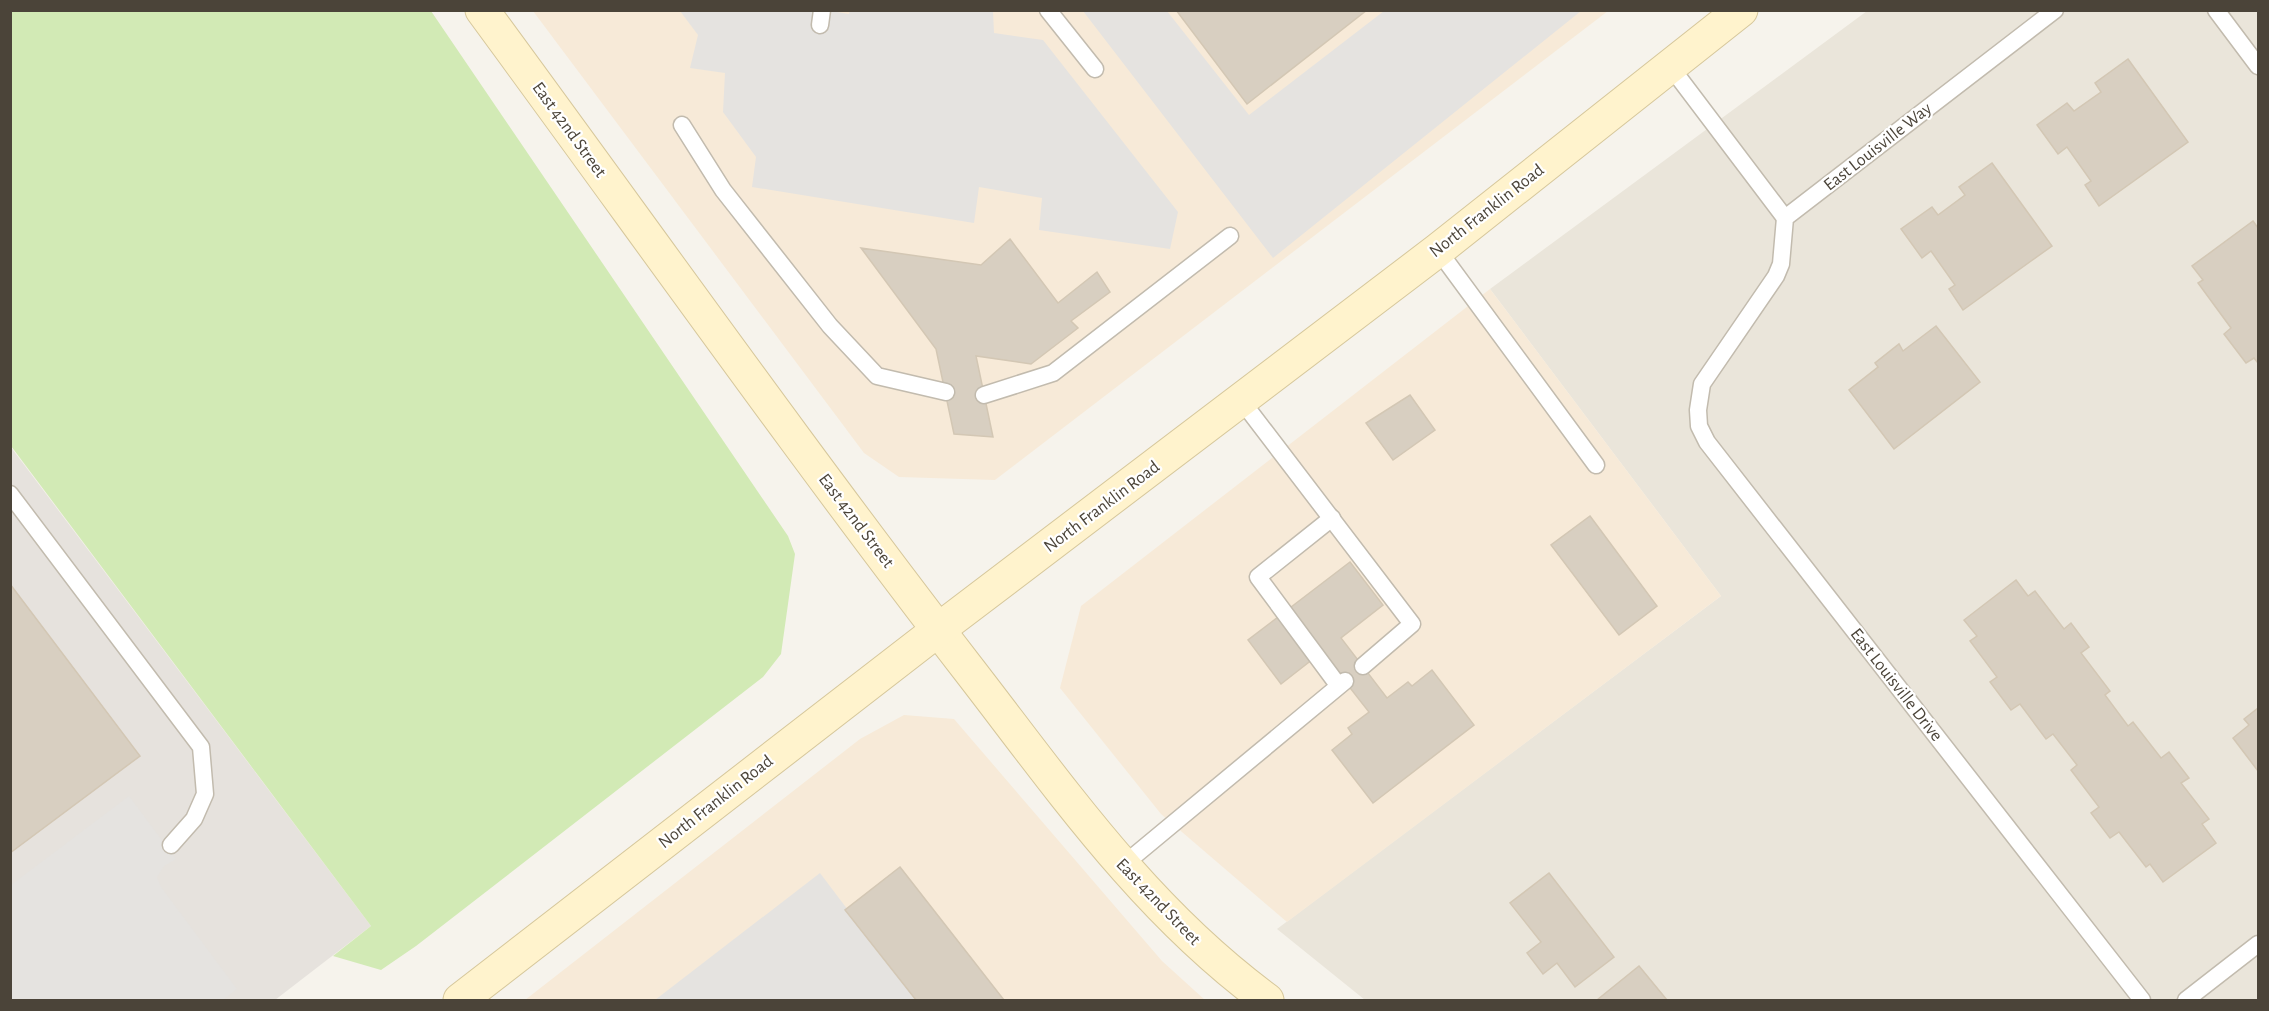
<svg xmlns="http://www.w3.org/2000/svg" width="2269" height="1011" viewBox="0 0 2269 1011" font-family="'Alegreya Sans',sans-serif">
  <style>
    .residential { fill: #eae5da }
    .commercial { fill: #f7ead8 }
    .industrial { fill: #e6e2dd }
    .green { fill: #d2eab5 }
    .parking { fill: #e5e3e0 }
    .building { fill: #d8cfc1; stroke: #d3c7b4; stroke-width: 1.5 }
    .lines { fill: none; stroke-linecap: round; stroke-linejoin: round }
    .lane-casing { stroke: #c2bbae; stroke-width: 19 }
    .secondary-casing { stroke: #d6c79b; stroke-width: 35 }
    .lane { stroke: #fff; stroke-width: 16 }
    .secondary { stroke: #fff3cd; stroke-width: 33 }
    .labels { text-anchor: middle; dominant-baseline: central; stroke-width: 4.5; stroke-linejoin: round; paint-order: stroke }
    .street-label { font-size: 18px; fill: #4b4439; stroke: #fff }
  </style>
  <rect width="100%" height="100%" fill="#f6f3ec"/>
  <polygon class="residential" points="1867,11 2258,11 2258,1000 1365,1000 1277,929 1721,596 1490,289"/>
  <g class="commercial">
    <polygon points="533,11 1608,11 995,480 899,477 864,453"/>
    <polygon points="1490,289 1721,596 1287,922 1161,814 1060,688 1081,606"/>
    <polygon points="904,715 954,719 1162,961 1205,1000 525,1000 860,739"/>
  </g>
  <polygon class="industrial" points="10,446 371,926 275,1000 11,1000"/>
  <polygon class="green" points="11,10 431,11 788,536 795,554 781,654 763,677 416,946 381,970 333,956 371,926 11,446"/>
  <g class="parking">
    <polygon points="825,10 849,14 850,10 993,11 994,33 1043,40 1178,212 1170,249 1039,230 1042,198 979,187 974,223 752,187 756,157 723,112 725,73 690,68 698,35 680,11"/>
    <polygon points="1083,11 1167,11 1249,115 1384,11 1581,11 1273,258"/>
    <polygon points="129,796 176,859 164,866 157,877 161,887 237,989 223,1000 11,1000 11,885"/>
    <polygon points="820,873 916,1000 655,1000"/>
  </g>
  <g class="building">
    <polygon points="1176,10 1367,10 1247,104"/>
    <polygon points="2128,59 2188,142 2099,206 2085,185 2091,181 2067,147 2058,154 2037,125 2067,103 2074,111 2101,92 2095,83"/>
    <polygon points="1992,163 2052,246 1963,310 1949,289 1955,285 1931,251 1922,258 1901,229 1932,207 1938,215 1965,195 1959,187"/>
    <polygon points="2253,221 2258,228 2258,363 2254,358 2246,363 2224,334 2231,328 2198,283 2203,280 2192,266"/>
    <polygon points="1010,239 1058,303 1097,272 1110,292 1071,321 1078,328 1031,364 976,356 993,437 954,434 936,349 861,248 981,265"/>
    <polygon points="1936,326 1980,382 1894,449 1849,390 1878,367 1875,363 1899,344 1903,351"/>
    <polygon points="1410,395 1435,430 1393,460 1366,423"/>
    <polygon points="1590,516 1657,606 1619,635 1551,545"/>
    <polygon points="1350,562 1383,605 1341,638 1387,698 1408,682 1412,686 1432,670 1474,725 1373,803 1332,750 1352,734 1348,728 1369,712 1322,652 1281,684 1248,640"/>
    <polygon points="2016,580 2028,596 2035,591 2064,629 2071,623 2089,647 2081,653 2110,691 2105,695 2128,726 2133,722 2161,758 2169,752 2189,778 2181,783 2209,819 2202,824 2216,843 2163,882 2150,864 2146,867 2119,832 2110,838 2091,813 2099,807 2071,770 2077,765 2053,734 2046,739 2020,704 2011,710 1990,682 1997,677 1970,641 1977,636 1964,620"/>
    <polygon points="10,584 140,756 10,853"/>
    <polygon points="2258,708 2258,771 2233,738 2249,725 2244,719"/>
    <polygon points="900,867 1004,1000 916,1000 845,910"/>
    <polygon points="1549,873 1614,957 1575,987 1557,963 1543,974 1527,953 1541,942 1510,903"/>
    <polygon points="1639,966 1667,1000 1597,1000"/>
  </g>
  <g class="lines">
    <defs>
      <g id="lane">
        <polyline points="1048,10 1095,69"/>
        <polyline points="2055,10 1785,218 1781,264 1776,276 1702,384 1698,410 1699,426 1707,442 2142,1000"/>
        <polyline points="2216,10 2258,66"/>
        <polyline points="820,25 822,10"/>
        <polyline points="1670,66 1785,218"/>
        <polyline points="682,125 723,190 830,326 877,376 946,392"/>
        <polyline points="1438,250 1596,465"/>
        <polyline points="984,395 1053,373 1230,236"/>
        <polyline points="1241,400 1412,624 1363,666"/>
        <polyline points="10,494 201,747 205,794 194,819 171,845"/>
        <polyline points="1332,518 1258,577 1338,685"/>
        <polyline points="1122,866 1345,681"/>
        <polyline points="2186,1000 2258,944"/>
      </g>
      <g id="secondary">
        <path d="M482,10C643,229 800,451 966,666C1059,786 1143,909 1267,1000"/>
        <polyline points="460,1000 938,630 1438,250 1741,10"/>
      </g>
    </defs>
    <use href="#lane" class="lane-casing"/>
    <use href="#secondary" class="secondary-casing"/>
    <use href="#lane" class="lane"/>
    <use href="#secondary" class="secondary"/>
  </g>
  <g class="labels">
    <g class="street-label">
      <text transform="translate(569 130) rotate(54)">East 42nd Street</text>
      <text transform="translate(1878 147) rotate(-38)">East Louisville Way</text>
      <text transform="translate(1487 211) rotate(-38)">North Franklin Road</text>
      <text transform="translate(1102 507) rotate(-37)">North Franklin Road</text>
      <text transform="translate(856 521) rotate(53)">East 42nd Street</text>
      <text transform="translate(1896 685) rotate(52)">East Louisville Drive</text>
      <text transform="translate(716 802) rotate(-38)">North Franklin Road</text>
      <text transform="translate(1158 902) rotate(46)">East 42nd Street</text>
    </g>
  </g>
  <rect width="2269" height="1011" fill="none" stroke="#4b4439" stroke-width="24"/>
</svg>
